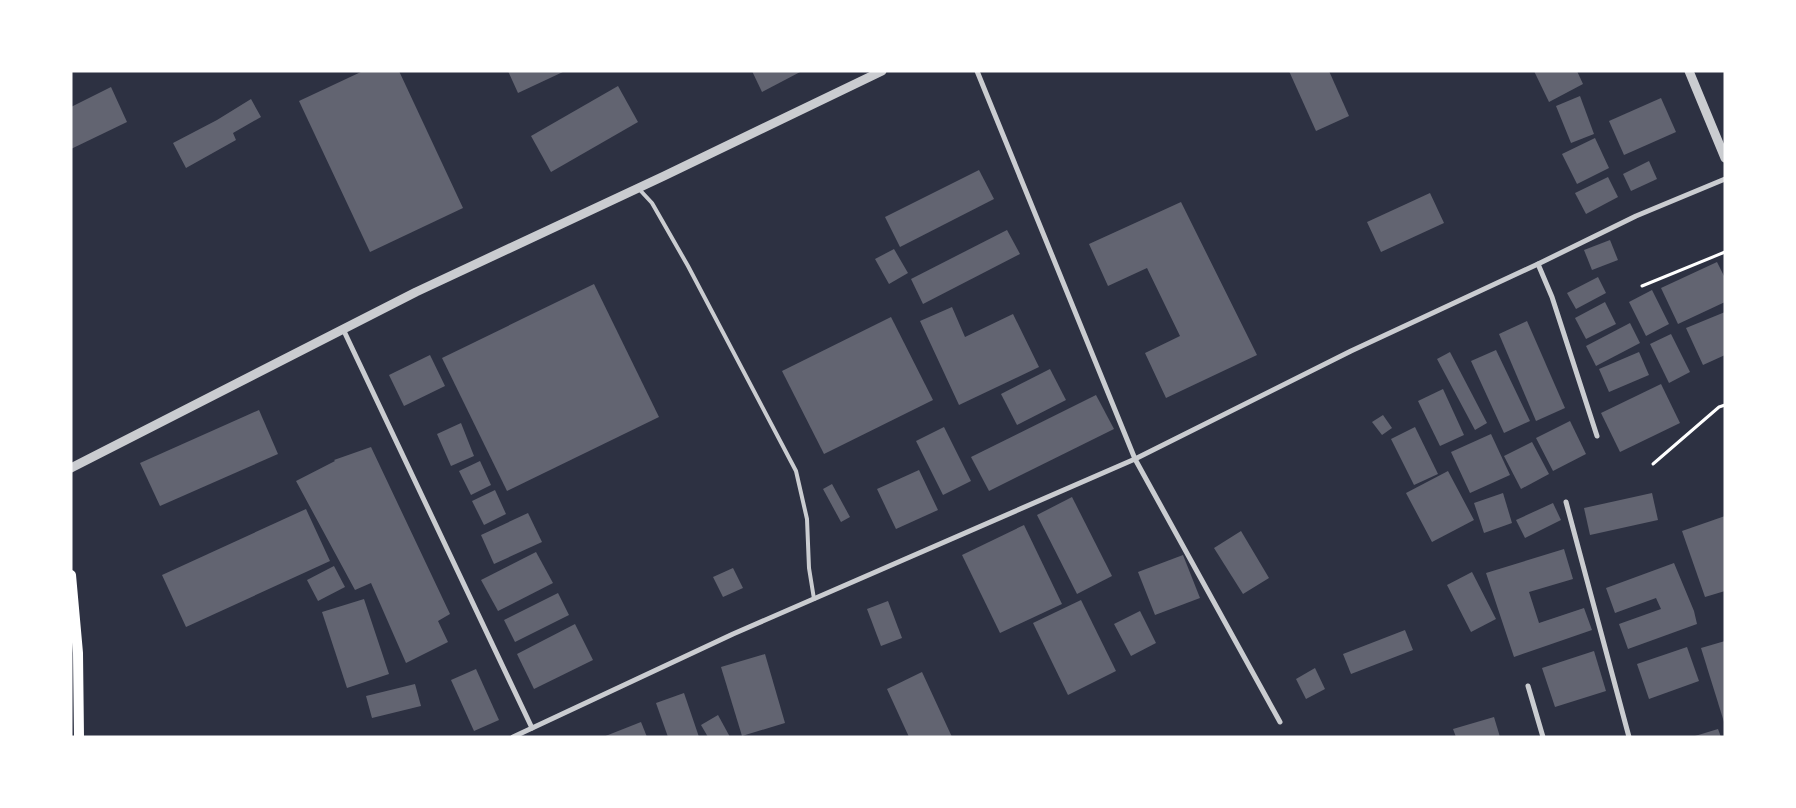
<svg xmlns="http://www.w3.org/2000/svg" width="1796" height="808" viewBox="0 0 1796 808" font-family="Cabin,sans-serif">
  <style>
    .building { fill: #626471 }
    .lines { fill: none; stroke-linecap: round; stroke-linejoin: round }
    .path { stroke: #fff; stroke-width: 3 }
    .service { stroke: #caccd0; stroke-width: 4 }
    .minor { stroke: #caccd0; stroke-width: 5 }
    .tertiary { stroke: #caccd0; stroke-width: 9 }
    .secondary { stroke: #fff; stroke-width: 10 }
  </style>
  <rect width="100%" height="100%" fill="#2d3142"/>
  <g class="building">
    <polygon points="363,71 399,71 463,208 370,252 299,101"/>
    <polygon points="508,71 565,71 518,93"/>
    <polygon points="752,71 802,71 762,92"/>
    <polygon points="1289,71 1329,71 1349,116 1316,131"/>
    <polygon points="1534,71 1577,71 1583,84 1549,102"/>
    <polygon points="618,86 638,122 551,172 531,136"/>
    <polygon points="111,87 127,122 71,149 71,107"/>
    <polygon points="1580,96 1594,134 1571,143 1556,106"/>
    <polygon points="1661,98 1676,132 1624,155 1609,121"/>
    <polygon points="251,99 261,117 233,133 236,140 186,168 173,143 217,120"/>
    <polygon points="1595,138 1609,168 1577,184 1562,154"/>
    <polygon points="1649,161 1657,179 1631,191 1623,174"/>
    <polygon points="979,170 994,199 900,247 885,217"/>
    <polygon points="1608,177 1618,197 1586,214 1575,193"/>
    <polygon points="1430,193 1444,223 1381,252 1367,222"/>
    <polygon points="1181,202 1257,355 1166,398 1145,353 1180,336 1147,268 1108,286 1089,244"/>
    <polygon points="1007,230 1020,254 923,304 911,279"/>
    <polygon points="1610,240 1618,260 1592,270 1584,250"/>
    <polygon points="894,249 908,273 889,284 875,259"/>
    <polygon points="1717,262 1725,278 1725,302 1678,324 1661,288"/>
    <polygon points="1598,277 1606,293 1576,309 1567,293"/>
    <polygon points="594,284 659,417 507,491 442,358"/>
    <polygon points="1652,290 1669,324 1646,336 1629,302"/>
    <polygon points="1605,302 1616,324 1586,339 1575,318"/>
    <polygon points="952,307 965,337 1013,314 1039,367 959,405 920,321"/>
    <polygon points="1725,312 1725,355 1703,365 1686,328"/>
    <polygon points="891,317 933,400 824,454 782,371"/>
    <polygon points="1527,321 1565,408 1536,421 1499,334"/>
    <polygon points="1630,323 1640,343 1596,366 1586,346"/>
    <polygon points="1671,334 1690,372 1669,383 1650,344"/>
    <polygon points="1496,350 1530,421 1504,433 1471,361"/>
    <polygon points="1450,352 1487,423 1475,430 1437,359"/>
    <polygon points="1639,352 1649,375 1609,392 1599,369"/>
    <polygon points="430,355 445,386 404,406 389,375"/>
    <polygon points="1050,369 1066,400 1017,425 1001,394"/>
    <polygon points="1661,384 1680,423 1620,452 1601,413"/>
    <polygon points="1443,389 1464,435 1440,446 1418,401"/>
    <polygon points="1096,395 1114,429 989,491 971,457"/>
    <polygon points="259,410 278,454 160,506 140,463"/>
    <polygon points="1383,415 1392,428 1382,435 1372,422"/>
    <polygon points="1570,421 1586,454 1553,471 1536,438"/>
    <polygon points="461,423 474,456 451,466 437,434"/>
    <polygon points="944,427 971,481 943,495 916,441"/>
    <polygon points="1415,427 1438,474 1414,485 1391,439"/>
    <polygon points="1491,434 1510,475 1470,493 1451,452"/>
    <polygon points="1532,442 1549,474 1521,489 1504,456"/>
    <polygon points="371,447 450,614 438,621 448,642 406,663 371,583 355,590 296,481 335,461 334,460"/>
    <polygon points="480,461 491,485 471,495 459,471"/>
    <polygon points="919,470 938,510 896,529 877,489"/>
    <polygon points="1448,471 1474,520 1432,542 1406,493"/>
    <polygon points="832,484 850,517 841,522 823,489"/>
    <polygon points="495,490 506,514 484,525 472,501"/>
    <polygon points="1503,493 1512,523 1484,533 1474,503"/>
    <polygon points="1652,493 1658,520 1590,535 1584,508"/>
    <polygon points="1072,497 1112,576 1077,594 1037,515"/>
    <polygon points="1553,503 1561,520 1525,538 1516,520"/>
    <polygon points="306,509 330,561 186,627 162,575"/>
    <polygon points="528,513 542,542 494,564 481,535"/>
    <polygon points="1725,516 1725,591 1705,597 1682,531"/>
    <polygon points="1024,525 1062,604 1000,633 962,555"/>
    <polygon points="1241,531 1269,578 1243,594 1214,548"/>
    <polygon points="1564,549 1573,579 1529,592 1539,623 1584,608 1592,630 1514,657 1486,573"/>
    <polygon points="536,552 553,583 498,611 481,580"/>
    <polygon points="1183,555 1200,598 1155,615 1138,572"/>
    <polygon points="1674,563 1694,611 1697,624 1628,649 1619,624 1661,609 1656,598 1615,613 1606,588"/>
    <polygon points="334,566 345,587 318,601 307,580"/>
    <polygon points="733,568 743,588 723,597 713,577"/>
    <polygon points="1472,572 1496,619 1471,632 1447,585"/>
    <polygon points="558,593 569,615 515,642 504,620"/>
    <polygon points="364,599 389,674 347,688 322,612"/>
    <polygon points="1081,600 1116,671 1068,695 1033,623"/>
    <polygon points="888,601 902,638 881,646 867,609"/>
    <polygon points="1140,611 1156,643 1131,656 1114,624"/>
    <polygon points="575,624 593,660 534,689 517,654"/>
    <polygon points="1405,630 1413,650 1351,674 1343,654"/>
    <polygon points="1725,641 1725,722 1724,722 1701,648"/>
    <polygon points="1687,647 1699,681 1649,699 1637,664"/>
    <polygon points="1594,651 1606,691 1555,707 1542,668"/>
    <polygon points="765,654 785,723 742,736 721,667"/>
    <polygon points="1315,668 1325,689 1306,699 1296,679"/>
    <polygon points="476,669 499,720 474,731 451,680"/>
    <polygon points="922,672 952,737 909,737 887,689"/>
    <polygon points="415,684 421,706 372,718 366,696"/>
    <polygon points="684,693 699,737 668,737 656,703"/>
    <polygon points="718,715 730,737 708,737 701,725"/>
    <polygon points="1494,717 1500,737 1456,737 1453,729"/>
    <polygon points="641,722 647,737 603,737"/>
    <polygon points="1718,729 1721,737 1695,737 1695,736"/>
  </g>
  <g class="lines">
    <g class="path">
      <polyline points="1642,286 1725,252"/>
      <polyline points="1653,464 1719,407 1725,405"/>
    </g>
    <polyline class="service" points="639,189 652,203 688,266 796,471 807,519 809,568 814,599"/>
    <g class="minor">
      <polyline points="977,71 1135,459 1280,722"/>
      <polyline points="1538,264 1552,297 1597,436"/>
      <polyline points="343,329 532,728"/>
      <polyline points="1566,502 1629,737"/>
      <polyline points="1528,686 1543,737"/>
      <polyline points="513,737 733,634 1135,459 1351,351 1538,264 1636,216 1725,179"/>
    </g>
    <g class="tertiary">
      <polyline points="1689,71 1725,158"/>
      <polyline points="71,468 416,292 664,176 882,71"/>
    </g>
    <polyline class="secondary" points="71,575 78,653 79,737"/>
  </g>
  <rect width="1796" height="808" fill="none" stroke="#ffffff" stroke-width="145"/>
</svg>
